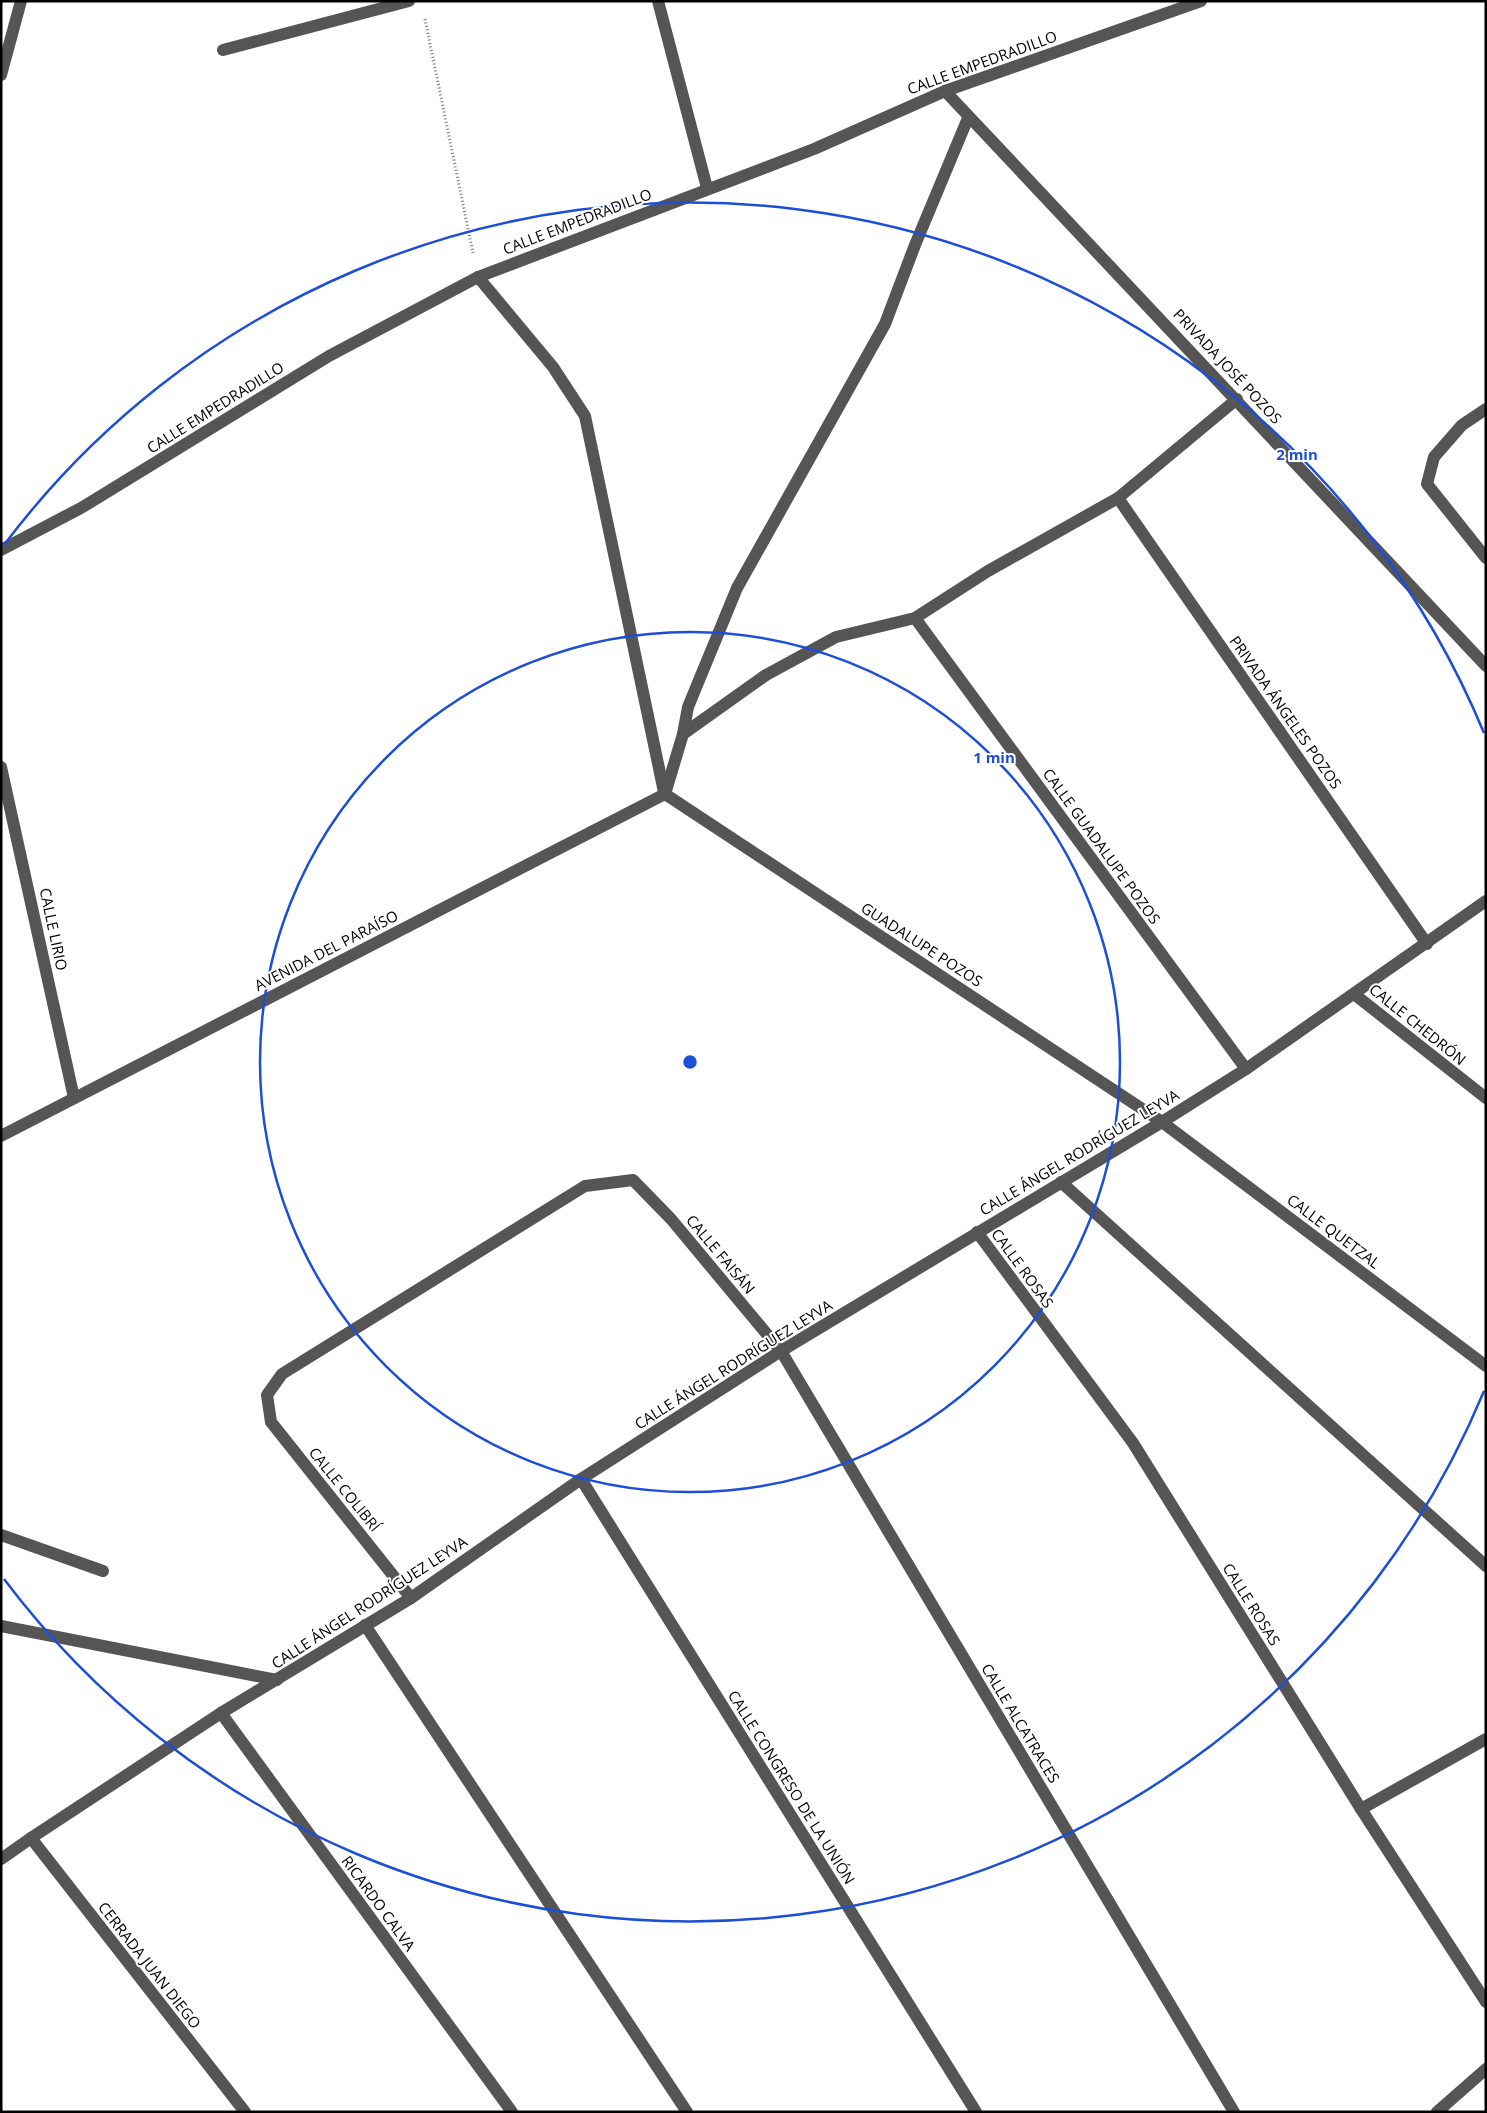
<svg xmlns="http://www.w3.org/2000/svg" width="1487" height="2113" viewBox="0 0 1487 2113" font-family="'Open Sans',sans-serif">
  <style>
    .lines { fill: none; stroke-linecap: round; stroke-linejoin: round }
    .path { stroke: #777; stroke-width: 3; stroke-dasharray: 1 2.5; stroke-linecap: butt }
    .minor { stroke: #555; stroke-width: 12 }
    .ring { fill: none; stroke: #1d4ed8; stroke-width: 2.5 }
    .labels { text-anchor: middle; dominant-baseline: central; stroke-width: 4; stroke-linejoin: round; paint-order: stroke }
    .street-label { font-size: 15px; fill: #000; stroke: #fff }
    .centre { fill: #1d4ed8; stroke: #fff; stroke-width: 2.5 }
    .ring-label { font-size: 15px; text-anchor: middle; font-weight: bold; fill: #1d4ed8; stroke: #fff; stroke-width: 4; stroke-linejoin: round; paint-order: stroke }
  </style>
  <rect width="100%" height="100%" fill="#fff"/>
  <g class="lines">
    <polyline class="path" points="425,19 473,253"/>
    <g class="minor">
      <polyline points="658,1 707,188"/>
      <polyline points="223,50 409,1"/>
      <polyline points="1,75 21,1"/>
      <polyline points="945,91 1486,666"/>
      <polyline points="478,277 553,367 585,416 664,792"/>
      <polyline points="1486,409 1462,425 1434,457 1427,484 1486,558"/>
      <polyline points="1118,498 1427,944"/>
      <polyline points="1,550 81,508 329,356 478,277 814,149 945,91 1201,1"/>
      <polyline points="915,618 1246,1069"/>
      <polyline points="683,734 688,707 737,588 885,324 915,245 968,118"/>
      <polyline points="1,767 74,1098"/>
      <polyline points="665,794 1162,1122 1486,1366"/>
      <polyline points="665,794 683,734 766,675 836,637 915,618 988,571 1118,498 1237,399"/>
      <polyline points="1354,994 1486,1098"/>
      <polyline points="1,1136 665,794"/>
      <polyline points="1061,1182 1486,1566"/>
      <polyline points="977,1232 1133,1443 1361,1809 1486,2002"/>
      <polyline points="581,1479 976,2112"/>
      <polyline points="1,1535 103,1571"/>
      <polyline points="411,1598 271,1422 267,1395 282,1374 585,1186 633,1180 671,1219 781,1351 1234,2112"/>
      <polyline points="365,1625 687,2112"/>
      <polyline points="1,1626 277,1680"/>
      <polyline points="221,1713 512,2112"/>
      <polyline points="1361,1809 1486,1739"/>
      <polyline points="31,1838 245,2112"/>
      <polyline points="1,1859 31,1838 221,1713 411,1598 581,1479 781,1351 1162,1122 1246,1069 1486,901"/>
      <polyline points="1437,2112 1486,2069"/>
    </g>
  </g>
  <g class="ring">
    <circle cx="690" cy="1062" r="430"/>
    <path d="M1484 1391A859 859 0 0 1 4 1579M4 545A859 859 0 0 1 1484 733"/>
  </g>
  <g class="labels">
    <g class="street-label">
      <text transform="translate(982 62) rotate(-20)">CALLE EMPEDRADILLO</text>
      <text transform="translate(577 221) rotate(-21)">CALLE EMPEDRADILLO</text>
      <text transform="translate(1228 366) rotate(47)">PRIVADA JOSÉ POZOS</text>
      <text transform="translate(215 407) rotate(-32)">CALLE EMPEDRADILLO</text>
      <text transform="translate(1286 712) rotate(55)">PRIVADA ÁNGELES POZOS</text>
      <text transform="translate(1102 846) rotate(54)">CALLE GUADALUPE POZOS</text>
      <text transform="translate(54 929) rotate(78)">CALLE LIRIO</text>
      <text transform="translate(922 944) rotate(33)">GUADALUPE POZOS</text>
      <text transform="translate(326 950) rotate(-27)">AVENIDA DEL PARAÍSO</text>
      <text transform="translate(1418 1024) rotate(39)">CALLE CHEDRÓN</text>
      <text transform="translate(1079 1152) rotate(-31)">CALLE ÁNGEL RODRÍGUEZ LEYVA</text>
      <text transform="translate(1334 1231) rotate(37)">CALLE QUETZAL</text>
      <text transform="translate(721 1254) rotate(50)">CALLE FAISÁN</text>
      <text transform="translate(1023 1268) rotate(54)">CALLE ROSAS</text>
      <text transform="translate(733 1364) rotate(-32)">CALLE ÁNGEL RODRÍGUEZ LEYVA</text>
      <text transform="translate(345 1489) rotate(51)">CALLE COLIBRÍ</text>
      <text transform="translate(369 1602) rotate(-33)">CALLE ÁNGEL RODRÍGUEZ LEYVA</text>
      <text transform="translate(1252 1604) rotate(58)">CALLE ROSAS</text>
      <text transform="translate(1021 1723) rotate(59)">CALLE ALCATRACES</text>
      <text transform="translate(792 1787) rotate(58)">CALLE CONGRESO DE LA UNIÓN</text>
      <text transform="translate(379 1903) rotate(54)">RICARDO CALVA</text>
      <text transform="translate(150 1965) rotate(52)">CERRADA JUAN DIEGO</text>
    </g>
  </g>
  <circle cx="690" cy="1062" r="8" class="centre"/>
  <g class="ring-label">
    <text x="1297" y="460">2 min</text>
    <text x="994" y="763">1 min</text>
  </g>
  <rect width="1487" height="2113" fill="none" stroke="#000000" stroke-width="5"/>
</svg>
